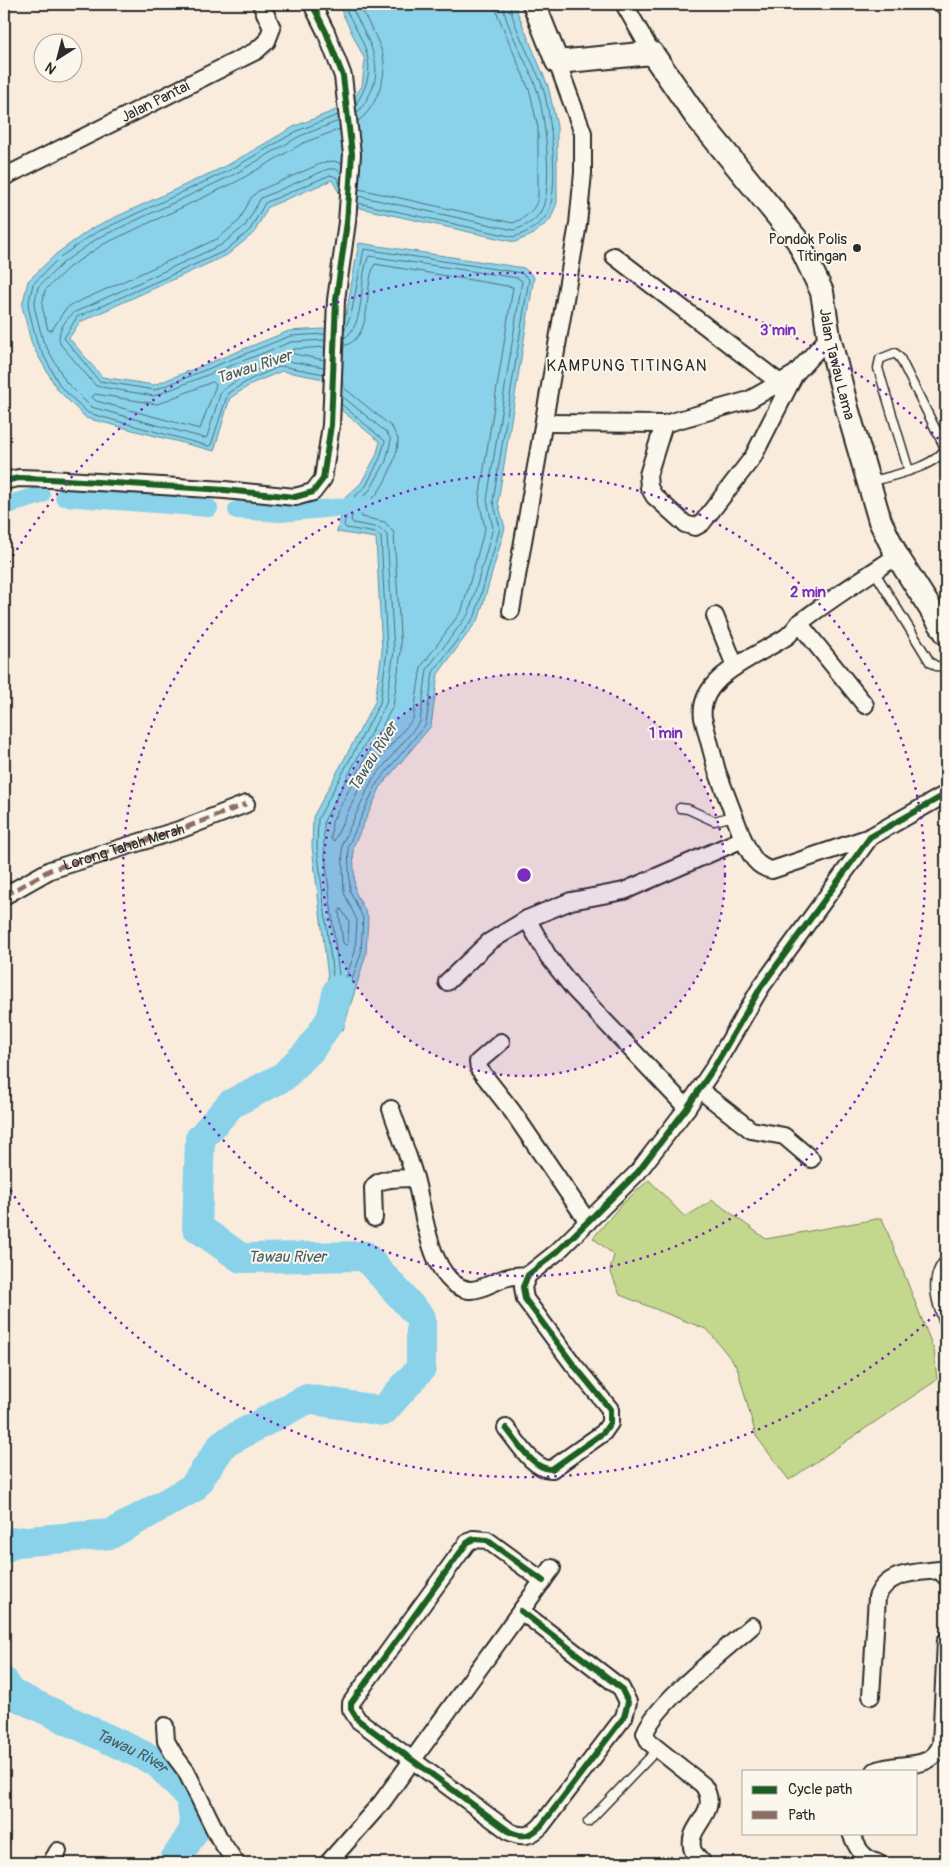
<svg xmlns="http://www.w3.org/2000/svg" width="950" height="1867" viewBox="0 0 950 1867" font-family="Pangolin,sans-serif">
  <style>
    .green { fill: #c3d88d; stroke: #77825c }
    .water { fill: #89d2e9; stroke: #638f9d }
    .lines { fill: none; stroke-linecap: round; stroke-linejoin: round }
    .shore { stroke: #516e77; stroke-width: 1 }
    .canal { stroke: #89d2e9; stroke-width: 18 }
    .river { stroke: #89d2e9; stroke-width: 30 }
    .lane-casing { stroke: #2b2b2b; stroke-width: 11 }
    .street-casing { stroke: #2b2b2b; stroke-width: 20 }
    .secondary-casing { stroke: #2b2b2b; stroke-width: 26 }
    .lane { stroke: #fbf7ec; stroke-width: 8 }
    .street { stroke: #fbf7ec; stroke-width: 16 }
    .secondary { stroke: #fbf7ec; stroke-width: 22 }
    .quiet { stroke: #8d6e63; stroke-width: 5; stroke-dasharray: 10 5; stroke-linecap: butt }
    .cycleway-casing { stroke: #fbf7ec; stroke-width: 9 }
    .cycleway { stroke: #1b5e20; stroke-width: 6 }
    .ring { fill: none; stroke: #7b2cbf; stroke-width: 2.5; stroke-dasharray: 2.5 5 }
    .poi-dot { fill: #2b2b2b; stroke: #fbf7ec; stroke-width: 2 }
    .labels { text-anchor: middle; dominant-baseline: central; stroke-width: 4; stroke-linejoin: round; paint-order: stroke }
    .street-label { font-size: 15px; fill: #2b2b2b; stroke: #fbf7ec }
    .poi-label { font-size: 15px; fill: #2b2b2b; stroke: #fbf7ec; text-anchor: end }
    .neighbourhood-label { font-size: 16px; letter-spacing: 1px; fill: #2b2b2b; stroke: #fbf7ec }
    .water-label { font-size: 16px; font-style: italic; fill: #475d64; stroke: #fbf7ec }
    .centre { fill: #7b2cbf; stroke: #fbf7ec; stroke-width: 2.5 }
    .ring-label { font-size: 15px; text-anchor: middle; font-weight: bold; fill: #7b2cbf; stroke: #fbf7ec; stroke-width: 4; stroke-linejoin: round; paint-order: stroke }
  </style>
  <rect width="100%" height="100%" fill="#f9ecdd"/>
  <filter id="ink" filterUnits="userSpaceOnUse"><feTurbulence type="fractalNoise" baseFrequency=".02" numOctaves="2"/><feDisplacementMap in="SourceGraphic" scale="10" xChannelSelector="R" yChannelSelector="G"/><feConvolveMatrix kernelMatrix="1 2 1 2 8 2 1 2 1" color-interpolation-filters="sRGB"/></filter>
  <g filter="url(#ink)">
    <polygon class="green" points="649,1180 685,1217 713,1200 766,1239 882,1218 934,1350 937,1380 789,1480 756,1436 737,1367 708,1330 620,1295 610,1270 614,1255 593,1238 621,1205"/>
    <polygon class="water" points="338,4 514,4 548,86 557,126 557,203 550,220 532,235 515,242 346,205 332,180 268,207 254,233 227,255 80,322 69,338 102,377 154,385 289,331 341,328 346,314 359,243 524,268 534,277 498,502 505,528 479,618 438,674 431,726 381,786 353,847 355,891 368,917 366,954 343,1030 311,1028 323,1004 328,977 312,847 313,817 375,702 382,651 376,538 337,532 345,498 361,483 376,456 380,442 323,395 324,379 282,371 253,383 230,398 214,451 86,418 57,389 32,345 22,306 28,281 56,254 92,228 228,165 295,126 349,105 362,86 365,60"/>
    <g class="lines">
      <g class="shore">
        <path d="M343,4C362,43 383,63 356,104"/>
        <path d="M350,4C370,45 393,71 357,113"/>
        <path d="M358,121C375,110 388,76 383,56C379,39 366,20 359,4"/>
        <polyline points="340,129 303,143 236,182 102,245 68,268 45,290 42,306 48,330 52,330 64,311 71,305 217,239 239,221 251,198 258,191 325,162 334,161 342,164"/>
        <path d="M359,189L513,223C525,218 534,211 538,199V128L530,92L497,13L496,4"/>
        <path d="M358,196L514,230C524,227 536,221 541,211C554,189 545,114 537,90C530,67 504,25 503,4"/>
        <path d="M358,203L514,237C526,233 538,227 546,216C561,196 551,110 542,85C534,64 511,23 510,4"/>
        <polyline points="325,334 290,336 155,390 99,381 64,338 77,317 225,251 250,230 265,203 330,175 336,177 340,184"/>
        <path d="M325,340L291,342L154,396L96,386L61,345C55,334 65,319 75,312L221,245L245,226L261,198L328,169H336L341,173"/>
        <polyline points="324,360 294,354 292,352 294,349 325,347"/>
        <polyline points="324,367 281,360 247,374 221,391 207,437 204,438 91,407 66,382 43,341 34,306 38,287 64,262 98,238 233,175 300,136 339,121"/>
        <polyline points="324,374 281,366 251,379 228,393 211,445 208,446 88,413 60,386 37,343 28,306 33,284 60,257 95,233 230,170 297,131 338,115"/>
        <path d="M342,375L343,387L392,427L398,439C399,454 385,485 375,496C369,503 362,505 361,514L362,517L385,522L394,533L401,651L393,706L332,822L331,839L334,841L365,776L413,719L421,667L462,610L485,528L479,500L513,287L375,264C362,287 376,336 344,346"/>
        <polygon points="213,382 216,385 200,429 96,401 92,397 95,394 157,404"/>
        <path d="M342,396L387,433L391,440L386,461L370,490L355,504L351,520L353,523L380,528L387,535L394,651L386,704L324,821V847L339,976L336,997L338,1000L355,952L357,920L344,893L342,844L372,780L420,722L427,669L469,613L493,528L487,500L522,281L518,278L369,256C358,276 367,326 344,338"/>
        <polyline points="341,404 385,441 380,458 366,486 350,501 344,525 346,528 376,533 381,537 387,651 380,703 318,819 317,847 333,977 328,1006 320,1022 337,1025 361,953 363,918 350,891 348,846 377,783 426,724 433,672 475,616 500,528 493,501 529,279 521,273 364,249 351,315 344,331"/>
        <polygon points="341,909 349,921 348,943 346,945 343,943 339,912"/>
      </g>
      <g class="canal">
        <polyline points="64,497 209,508"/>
        <polyline points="4,506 41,495"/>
        <polyline points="237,510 280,513 366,505"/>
      </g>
      <g class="river">
        <polyline points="4,1548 16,1542 111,1534 193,1488 223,1444 307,1399 383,1411 421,1368 421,1318 365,1256 241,1258 197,1227 200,1139 231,1104 283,1077 310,1050 331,1019 338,990"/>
        <path id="s1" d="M4,1682L8,1692L157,1762L191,1798L195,1829L173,1863"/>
      </g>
      <defs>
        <g id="lane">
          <path d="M870,482C890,476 937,467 945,448L900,358L895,353L880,359L878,368L909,471"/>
          <polyline points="874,571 930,662 936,666 946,667"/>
          <polyline points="680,808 688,809 714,821 734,816"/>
          <path d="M946,1259C927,1278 937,1306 946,1328"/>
          <polyline points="588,1822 658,1749"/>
        </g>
        <g id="street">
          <polyline points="624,4 652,53"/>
          <polyline points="942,4 946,7"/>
          <path id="s2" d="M4,177L256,51L267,41L272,28L261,4"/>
          <polyline points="614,256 780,383"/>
          <polyline points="545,423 664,424 749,400 795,374 829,337"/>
          <polyline points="664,424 648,475 649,487 654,496 685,524 695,527 702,523 753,457 795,374"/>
          <polyline points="4,481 19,478 50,479 225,490 295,497 313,492 323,479 331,425 336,300 347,222 352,154 343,76 326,32 312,4"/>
          <polyline points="511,611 578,224 583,173 583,133 557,62"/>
          <polyline points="715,616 735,666"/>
          <polyline points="799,623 865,705"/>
          <path d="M743,839L717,771L703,718C697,676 758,656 786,637C792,633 796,626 802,621C832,598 865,577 897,556"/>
          <polyline points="4,896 50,870 182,829 246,804"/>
          <polyline points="527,919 548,956 574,989 687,1108"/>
          <path d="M447,982L489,942L527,919L571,901L624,891L743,839C750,853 755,867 772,870L870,837"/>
          <polyline points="501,1042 478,1062 479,1069 512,1111 588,1222"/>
          <polyline points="700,1090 751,1130 784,1136 811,1159"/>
          <path d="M391,1109C399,1132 408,1155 415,1178C424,1208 429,1284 469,1290C482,1291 497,1279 509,1277C515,1275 522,1276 528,1275"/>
          <path d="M374,1218L373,1188C379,1176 403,1179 415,1178"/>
          <path d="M506,1428C517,1441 534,1471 552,1469L603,1433L610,1423V1409L573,1364L525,1299L523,1287L528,1275L557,1252L637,1173L687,1108L713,1069L761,987L870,837L946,794"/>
          <path d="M521,1611L621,1688L628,1702L624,1717L541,1826C531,1836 523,1838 510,1832L358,1720L351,1709V1703L467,1543L473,1539L487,1540L543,1581"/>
          <path d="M871,1696L877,1597C888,1571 915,1573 939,1570L946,1577"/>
          <polyline points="165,1726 166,1741 174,1755 186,1771 219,1838 236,1863"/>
          <path d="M875,1771C899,1760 929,1773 941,1745L946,1641"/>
          <path d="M851,1833C857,1848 862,1858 878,1863"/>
          <polyline points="51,1863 58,1851"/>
          <polyline points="328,1863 382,1802 552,1568"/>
          <path d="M703,1863C700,1859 695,1855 693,1851C684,1825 723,1814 703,1785L649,1742L645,1733C656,1703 726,1649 752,1626"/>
        </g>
        <g id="secondary">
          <path id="s3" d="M534,4L557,62L652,53L695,115L798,241L822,292L829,337L847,408L880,521L897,556L946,633"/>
        </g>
      </defs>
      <use href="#lane" class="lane-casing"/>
      <use href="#street" class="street-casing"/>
      <use href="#secondary" class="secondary-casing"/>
      <use href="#lane" class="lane"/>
      <use href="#street" class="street"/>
      <use href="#secondary" class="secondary"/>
      <path class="quiet" id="s4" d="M4,896L50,870L182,829L246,804"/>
      <defs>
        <g id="cycleway">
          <polyline points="4,481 19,478 50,479 225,490 295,497 313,492 323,479 331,425 336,300 347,222 352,154 343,76 326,32 312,4"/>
          <path d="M506,1428C517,1441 534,1471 552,1469L603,1433L610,1423V1409L573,1364L525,1299L523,1287L528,1275L557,1252L637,1173L687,1108L713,1069L761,987L870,837L946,794"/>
          <path d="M521,1611L621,1688L628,1702L624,1717L541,1826C531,1836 523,1838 510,1832L358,1720L351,1709V1703L467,1543L473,1539L487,1540L543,1581"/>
        </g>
      </defs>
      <use href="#cycleway" class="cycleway-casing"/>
      <use href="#cycleway" class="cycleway"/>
    </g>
  </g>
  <circle cx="524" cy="875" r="201" fill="#7b2cbf" fill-opacity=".12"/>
  <g class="ring">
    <circle cx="524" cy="875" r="201"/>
    <circle cx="524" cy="875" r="401"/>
    <path d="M946 1304A602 602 0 0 1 5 1181M5 569A602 602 0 0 1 946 446"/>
  </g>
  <circle class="poi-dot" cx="857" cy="248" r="5"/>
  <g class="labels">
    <g class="street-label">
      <text stroke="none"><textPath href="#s2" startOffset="169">Jalan Pantai</textPath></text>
      <text stroke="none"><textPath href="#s3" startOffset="526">Jalan Tawau Lama</textPath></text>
      <text stroke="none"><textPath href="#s4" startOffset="130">Lorong Tanah Merah</textPath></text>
    </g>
    <g class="poi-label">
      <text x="847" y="239">Pondok Polis<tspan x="847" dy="17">Titingan</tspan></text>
    </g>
    <g class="neighbourhood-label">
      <text x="627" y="366">KAMPUNG TITINGAN</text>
    </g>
    <g class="water-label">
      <text transform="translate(254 367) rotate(-18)">Tawau River</text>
      <text transform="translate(373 757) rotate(-58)">Tawau River</text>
      <text x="287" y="1257">Tawau River</text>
      <text stroke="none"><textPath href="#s1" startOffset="148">Tawau River</textPath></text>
    </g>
  </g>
  <circle cx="524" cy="875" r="8" class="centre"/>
  <g class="ring-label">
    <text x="778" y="335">3 min</text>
    <text x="808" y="597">2 min</text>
    <text x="666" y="738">1 min</text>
  </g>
  <rect width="950" height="1867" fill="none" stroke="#fbf7ec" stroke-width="20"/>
  <rect x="10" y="10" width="930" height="1847" fill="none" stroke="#2b2b2b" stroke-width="2" filter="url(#ink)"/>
  <rect x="742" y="1770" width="175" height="65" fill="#fbf7ec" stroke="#a8a59f"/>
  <rect x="752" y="1786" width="25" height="8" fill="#1b5e20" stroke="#a8a59f"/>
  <text x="788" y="1794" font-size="15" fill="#2b2b2b">Cycle path</text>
  <rect x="752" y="1811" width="25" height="8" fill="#8d6e63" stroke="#a8a59f"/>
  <text x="788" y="1820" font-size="15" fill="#2b2b2b">Path</text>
  <g transform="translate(58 58) rotate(216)"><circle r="24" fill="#fbf7ec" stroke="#a8a59f"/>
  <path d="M0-4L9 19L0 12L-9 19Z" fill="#2b2b2b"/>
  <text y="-8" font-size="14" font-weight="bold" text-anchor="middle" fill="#2b2b2b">N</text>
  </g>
</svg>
